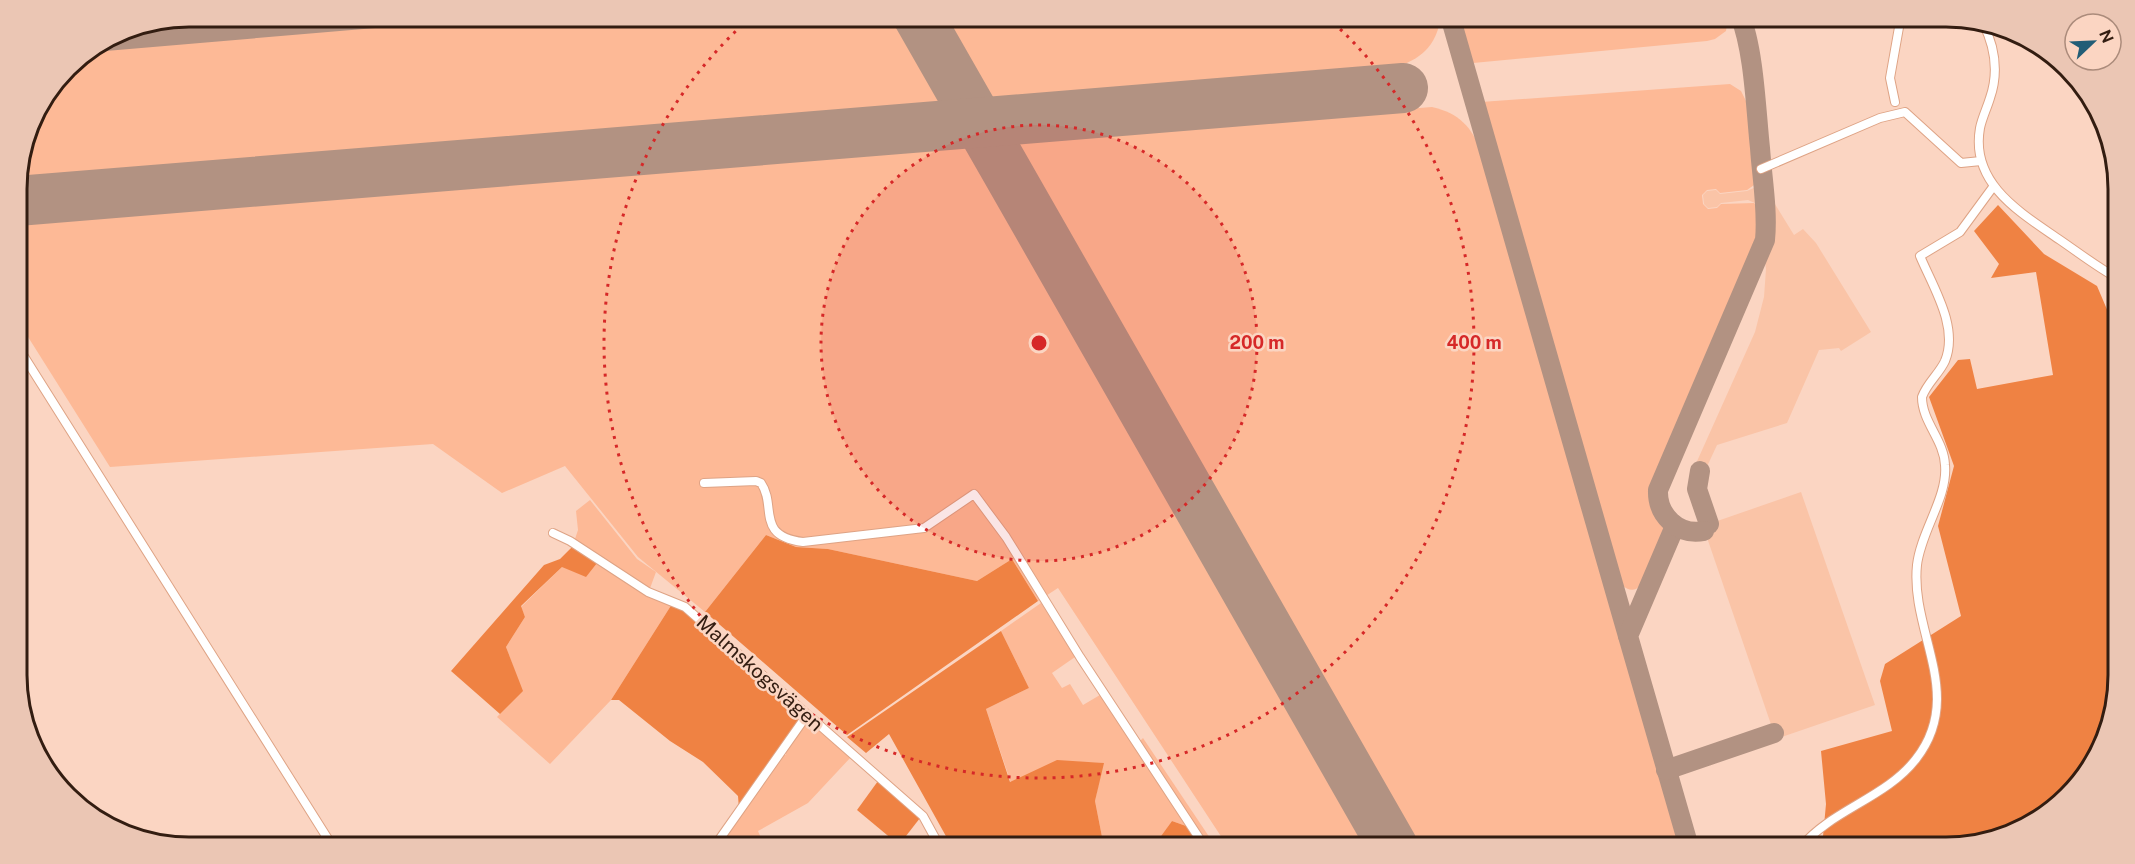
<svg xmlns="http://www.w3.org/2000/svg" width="2135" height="864" viewBox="0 0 2135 864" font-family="'Public Sans',sans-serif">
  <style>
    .built { fill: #fac4a7 }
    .green { fill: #fdb996 }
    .forest { fill: #ef8243 }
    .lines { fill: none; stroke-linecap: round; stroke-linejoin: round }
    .taxiway { stroke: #b29282; stroke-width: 20 }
    .runway { stroke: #b29282; stroke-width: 50 }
    .minor-casing { stroke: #dea385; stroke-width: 10 }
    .minor { stroke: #fff; stroke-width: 8 }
    .ring { fill: none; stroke: #d62828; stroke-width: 3; stroke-dasharray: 3 6 }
    .labels { text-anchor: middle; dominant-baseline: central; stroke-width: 5; stroke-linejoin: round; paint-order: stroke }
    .street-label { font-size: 20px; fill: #331d11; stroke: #fbd5c2 }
    .rim { fill: none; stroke: #331d11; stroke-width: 3 }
    .centre { fill: #d62828; stroke: #fbd5c2; stroke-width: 3 }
    .ring-label { font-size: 18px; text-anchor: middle; font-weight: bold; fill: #d62828; stroke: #fbd5c2; stroke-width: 5; stroke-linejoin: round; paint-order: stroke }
  </style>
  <rect width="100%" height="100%" fill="#fbd5c2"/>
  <g class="built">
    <polygon points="1763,123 1770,196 1794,235 1803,229 1816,243 1871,332 1841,351 1839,348 1819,350 1787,423 1717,445 1704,473 1694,468 1755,332 1764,297 1766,269 1757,204 1748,200 1721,203 1717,207 1708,208 1704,204 1703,195 1707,191 1716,190 1720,194 1747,191 1756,187 1751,125"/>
    <polygon points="1801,492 1875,705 1776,739 1703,526"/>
  </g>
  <g class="green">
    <path d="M481,17H893L941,101L940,104L17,180C21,129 50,75 94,48Z"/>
    <path d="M944,17L1440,16V17C1439,40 1423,59 1400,65L991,100Z"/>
    <polygon points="1728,17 1726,31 1715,39 1707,41 1473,63 1470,60 1456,17"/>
    <path d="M1730,84L1741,91L1747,103L1754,185L1747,190L1720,193L1716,189L1707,190L1702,195L1703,204L1708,209L1717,208L1721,204L1754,203L1757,206L1759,232L1757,244L1654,479C1651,492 1651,504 1658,516C1660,521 1663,524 1664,529C1665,539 1645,585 1636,589C1631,591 1627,589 1623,586L1481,102Z"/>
    <path d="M1432,107C1459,113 1472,127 1481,152L1682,847H1418L1013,140Z"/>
    <polygon points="966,144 1367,847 1228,847 1058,588 1038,601 1012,559 977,581 828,549 796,547 766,535 705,612 638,557 565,466 502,493 433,444 110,467 18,321 17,221"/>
    <polygon points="590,500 637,559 656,572 649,591 574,542 578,530 576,511"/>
    <polygon points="597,563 672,604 611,700 550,764 497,717 522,691 506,647 525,617 521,607 562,567"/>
    <polygon points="1041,603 1075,657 1052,673 1062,688 1070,684 1083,705 1100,695 1186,826 1172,821 1153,847 1104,847 1095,801 1103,763 1057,761 1011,783 986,709 1029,688 1001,631"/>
    <polygon points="808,722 851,757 808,803 758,831 765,847 736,847 724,839 781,755 786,755 786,749 804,723"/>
    <polygon points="1143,738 1216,847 1209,847 1139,742"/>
  </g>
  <g class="forest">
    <polygon points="1998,205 2044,254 2097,286 2117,333 2118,675 2109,731 2051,812 1957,847 1822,847 1826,804 1821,751 1892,731 1880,681 1885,664 1961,616 1938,526 1954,466 1929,397 1958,360 1970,359 1977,389 2053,375 2036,272 1991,278 1999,264 1974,231"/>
    <polygon points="766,535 796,547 828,549 977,581 1012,559 1038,601 847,735 705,612"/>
    <polygon points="572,547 597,563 586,577 562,567 521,606 525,617 506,647 523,691 500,714 451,671 544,565 560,559"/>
    <polygon points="672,604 689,613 803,715 739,809 738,796 703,762 670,741 619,700 611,700"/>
    <polygon points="1001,631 1029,688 986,709 1010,782 1057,760 1104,763 1095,801 1104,847 952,847 889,734 866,753 847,737"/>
    <polygon points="878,781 920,818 899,845 857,810"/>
    <polygon points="1172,821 1186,826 1200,847 1153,847"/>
  </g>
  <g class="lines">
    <g class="taxiway">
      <polyline points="1450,16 1628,636"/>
      <polyline points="105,41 398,16"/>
      <polyline points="1700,471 1697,489 1709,524"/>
      <polyline points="1675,526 1628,636 1689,847"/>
      <path d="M1704,531C1678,536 1657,515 1658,490L1765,240C1768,210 1762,178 1760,148C1756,111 1754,49 1740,16"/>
      <polyline points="1666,770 1774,733"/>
    </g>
    <g class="runway">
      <polyline points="918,16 1393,847"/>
      <polyline points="17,201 1403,88"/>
    </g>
    <defs>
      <g id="minor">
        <path d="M1983,23C1995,47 1999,72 1990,98C1987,108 1982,118 1980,128C1970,184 2021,213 2060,240C2079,253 2097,267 2117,278"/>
        <polyline points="1895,102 1890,78 1901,16"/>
        <polyline points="1761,169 1880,118 1905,112 1961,163 1981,161"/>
        <polyline points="18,347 333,847"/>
        <path d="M704,483L756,481L761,483C777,506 755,536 803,542L924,528L974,494L1006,537L1080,657L1205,847"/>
        <polyline points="553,533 570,541 648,592 685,607 923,816 940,847"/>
        <polyline points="714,847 807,715"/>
        <path d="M1801,847C1831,810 1886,798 1916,759C1966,695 1910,632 1917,565C1921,531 1948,497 1945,465C1944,440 1922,422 1922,397C1927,383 1939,374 1945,361C1959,327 1933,287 1920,256L1960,232L1993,187"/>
      </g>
    </defs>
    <use href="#minor" class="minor-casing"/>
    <use href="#minor" class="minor"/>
  </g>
  <circle cx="1039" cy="343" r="218" fill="#d62828" fill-opacity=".12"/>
  <g class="ring">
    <circle cx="1039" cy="343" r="218"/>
    <path d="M1327 17A435 435 0 1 1 751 17"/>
  </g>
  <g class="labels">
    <g class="street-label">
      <text transform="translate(760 673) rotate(42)">Malmskogsvägen</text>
    </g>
  </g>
  <path d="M0 0H2135V864H0ZM189 27H1946A162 162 0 0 1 2108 189V675A162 162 0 0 1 1946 837H189A162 162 0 0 1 27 675V189A162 162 0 0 1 189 27Z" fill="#ebc6b4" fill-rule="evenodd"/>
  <path class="rim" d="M189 27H1946A162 162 0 0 1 2108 189V675A162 162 0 0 1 1946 837H189A162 162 0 0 1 27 675V189A162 162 0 0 1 189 27Z"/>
  <circle cx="1039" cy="343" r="9" class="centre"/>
  <g class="ring-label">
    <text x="1257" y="349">200 m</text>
    <text x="1474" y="349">400 m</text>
  </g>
  <g transform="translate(2093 42) rotate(67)"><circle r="28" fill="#fbd5c2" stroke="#ab8b7b" stroke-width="1.5"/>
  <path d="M0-4.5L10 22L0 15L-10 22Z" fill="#225d76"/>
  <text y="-9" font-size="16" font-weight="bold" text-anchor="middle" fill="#331d11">N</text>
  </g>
</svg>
